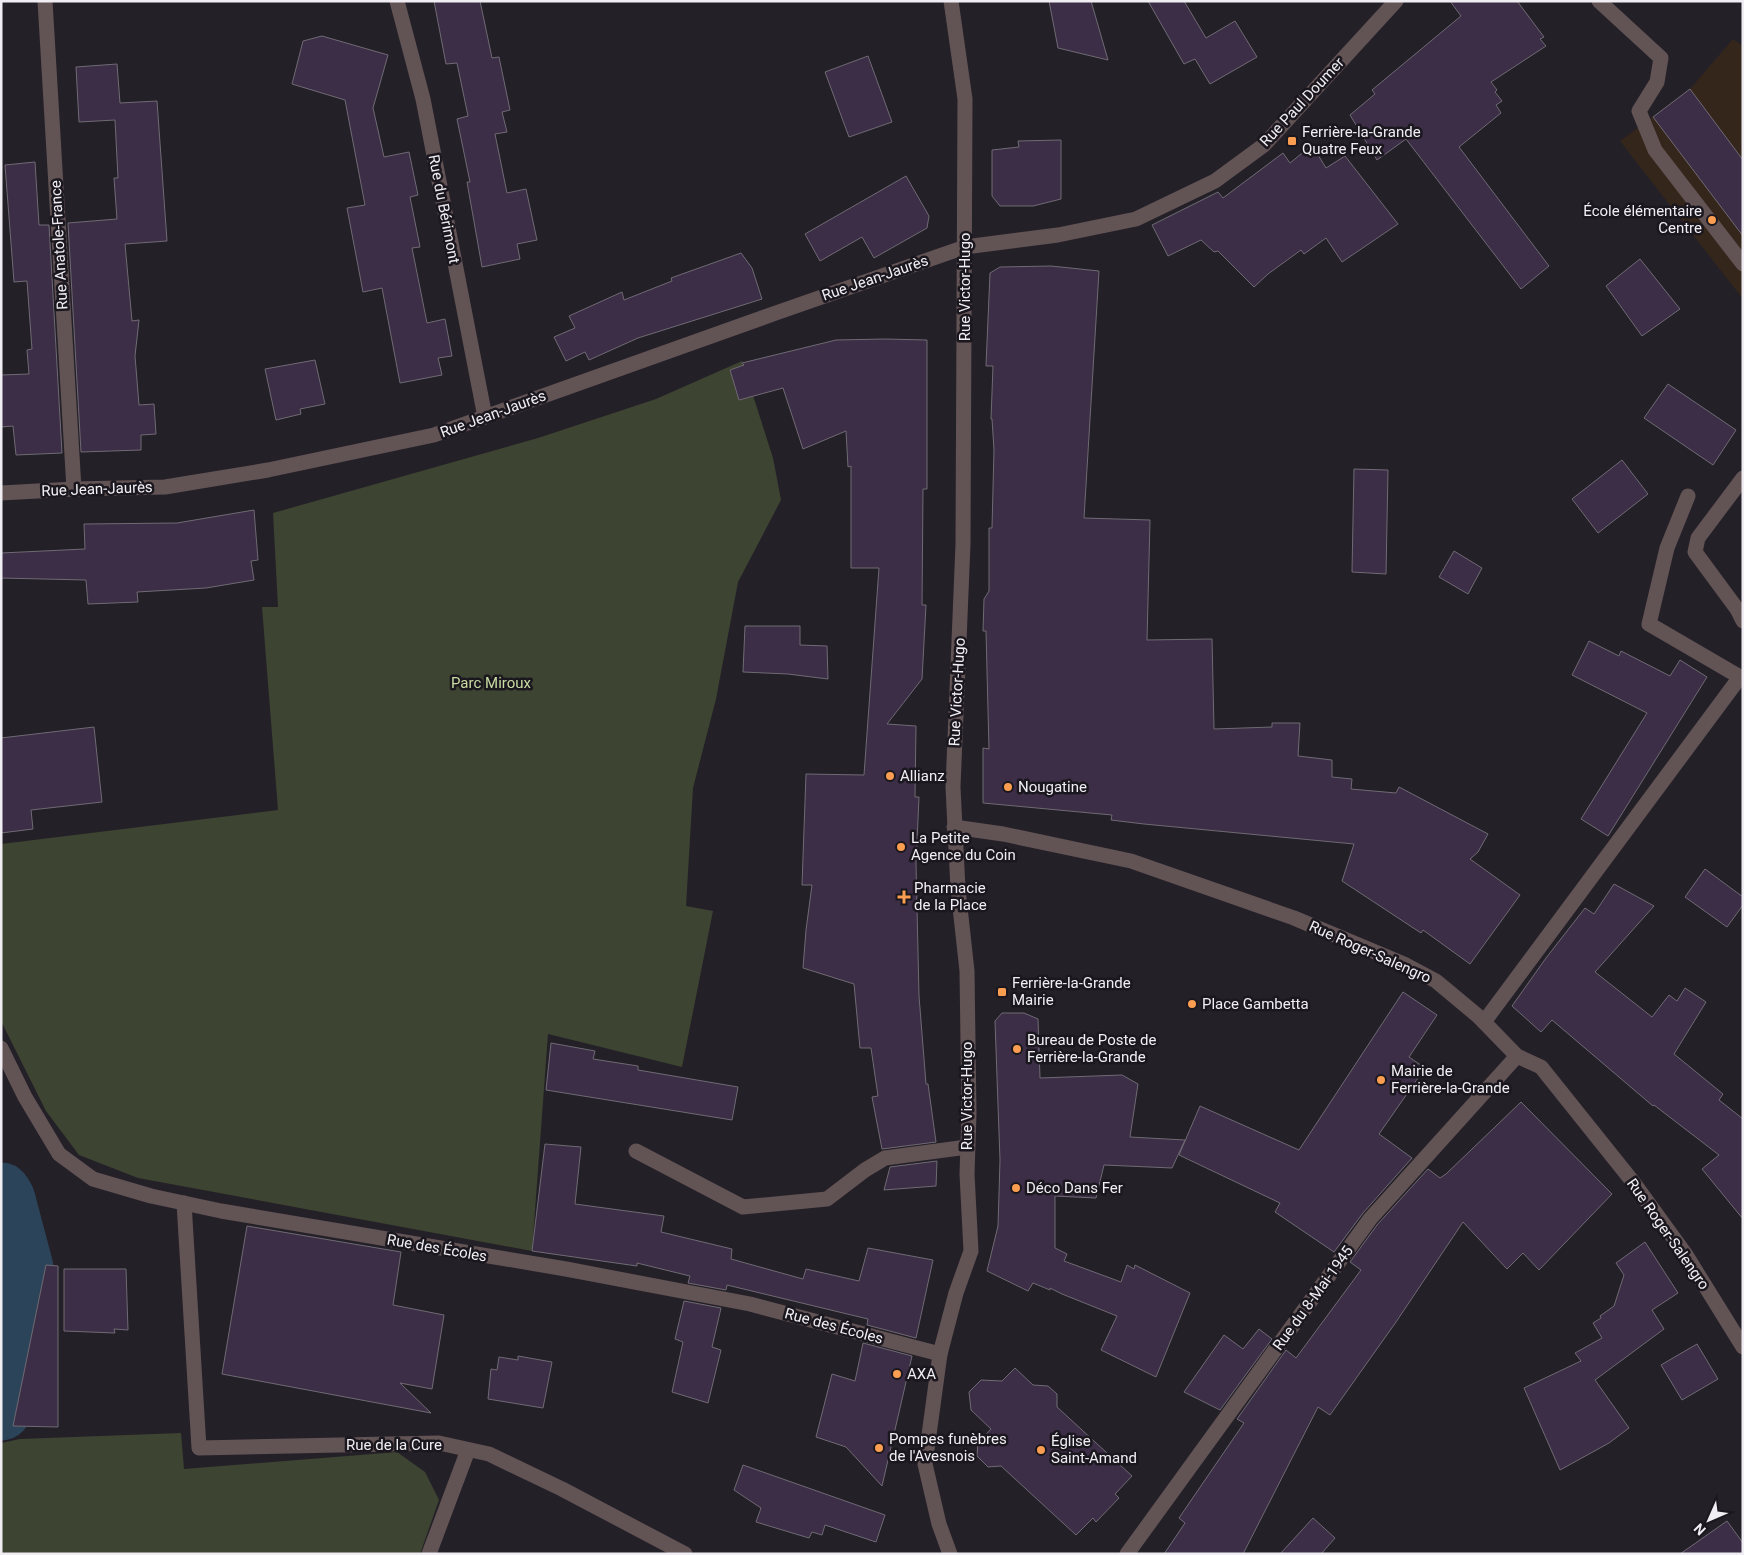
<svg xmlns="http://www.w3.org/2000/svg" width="1744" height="1555" viewBox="0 0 1744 1555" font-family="Roboto,sans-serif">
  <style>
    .education { fill: #34261a }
    .green { fill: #3d4431 }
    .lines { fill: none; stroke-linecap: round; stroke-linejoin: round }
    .river { stroke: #2c4459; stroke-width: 61 }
    .building { fill: #3d2e47; stroke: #6f6a73 }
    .minor { stroke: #625355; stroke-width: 15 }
    .poi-dot { fill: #fb9e51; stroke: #1b171e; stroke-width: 2 }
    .labels { text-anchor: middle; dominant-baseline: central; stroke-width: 5; stroke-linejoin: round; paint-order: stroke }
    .street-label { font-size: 15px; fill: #f1eef3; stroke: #1b171e }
    .poi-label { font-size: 15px; fill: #f1eef3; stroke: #1b171e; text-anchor: start }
    .park-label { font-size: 15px; fill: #c8dba3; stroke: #1b171e }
  </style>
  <rect width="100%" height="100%" fill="#242028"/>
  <polygon class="education" points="1733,39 1743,46 1743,299 1620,141 1690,89"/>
  <g class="green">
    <polygon points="742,361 773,458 781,500 738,582 716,699 693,788 686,906 713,911 682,1067 548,1034 532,1251 138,1178 79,1155 46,1111 1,1021 1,844 278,810 262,607 278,607 273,513 538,438 656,399"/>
    <polygon points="181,1433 184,1469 397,1452 425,1472 439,1500 420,1554 1,1554 1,1443 20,1439"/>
  </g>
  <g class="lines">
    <polyline class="river" points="1,1193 5,1200 23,1268 17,1321 1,1410"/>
  </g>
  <g class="building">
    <polygon points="434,1 480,1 492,58 499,57 510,110 502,112 507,132 495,134 507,193 526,189 537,240 517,244 520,259 482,267 467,182 470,182 457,119 468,116 457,63 446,64"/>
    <polygon points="1049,1 1091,1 1108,60 1058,48"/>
    <polygon points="1148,1 1184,1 1206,38 1235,21 1257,57 1210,84 1195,59 1184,64"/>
    <polygon points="1450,1 1517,1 1544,37 1540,39 1546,46 1491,82 1497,90 1495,92 1502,101 1496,105 1501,113 1459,147 1549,266 1521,289 1406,139 1377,160 1350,115 1375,94 1372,90 1461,16"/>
    <polygon points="322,36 388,55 373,108 384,157 409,152 418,195 410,197 420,247 412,248 427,323 445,319 452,356 438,358 442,375 400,383 382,288 363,292 347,208 365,205 345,100 292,84 303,41"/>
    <polygon points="868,56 892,122 849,137 825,72"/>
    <polygon points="117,64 120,103 157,101 167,241 125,244 132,321 139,320 135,356 139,405 154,404 156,434 141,435 141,450 81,452 68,223 117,219 114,178 118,178 115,120 79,122 76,67"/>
    <polygon points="1690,89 1743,160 1743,236 1653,117"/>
    <polygon points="1061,140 1061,199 1033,206 1000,206 992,196 992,150 1019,147 1018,141"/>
    <polygon points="1312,145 1326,168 1345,156 1398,224 1342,262 1326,238 1304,254 1301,250 1268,274 1254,287 1218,251 1214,252 1201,240 1168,256 1152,225 1218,192 1223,198 1283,153 1290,163"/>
    <polygon points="35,162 39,225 49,225 62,453 16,455 13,426 1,427 1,375 29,374 27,350 32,349 27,281 14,282 5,165"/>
    <polygon points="906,176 929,216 927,228 874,258 862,237 820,261 805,234"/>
    <polygon points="741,253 752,268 762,299 638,338 589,360 585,352 566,361 554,337 575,328 569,316 622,292 624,300 672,281 671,278"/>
    <polygon points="1640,259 1680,309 1642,336 1606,286"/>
    <polygon points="1051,266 1099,271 1084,518 1150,520 1147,640 1212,639 1214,729 1272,727 1272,723 1300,723 1298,756 1332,760 1332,777 1352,779 1351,789 1396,793 1399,787 1488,834 1478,852 1470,859 1520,895 1470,964 1423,930 1421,933 1342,881 1354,844 1144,824 1111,820 1112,815 983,803 983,748 989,749 986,631 983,631 984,599 989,591 989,528 992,528 994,450 992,419 991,419 993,366 986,366 990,273 1000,267"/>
    <polygon points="885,339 927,340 927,489 923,489 922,605 926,605 922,679 887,724 916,726 915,797 919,797 916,864 919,996 926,1084 928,1084 936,1142 882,1149 872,1097 878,1096 871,1048 860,1048 854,984 803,968 806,930 812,885 802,885 806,774 864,775 879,568 851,568 851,466 848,467 846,431 803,449 783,388 739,400 730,370 744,365 742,363 836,340"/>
    <polygon points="315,360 325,404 300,409 301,414 276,420 265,369"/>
    <polygon points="1668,384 1736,430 1713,465 1644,418"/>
    <polygon points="1622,460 1648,494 1598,533 1572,499"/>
    <polygon points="1354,469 1388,470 1386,574 1352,572"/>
    <polygon points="254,510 258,560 251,561 254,580 206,588 137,592 138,602 88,604 86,580 1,578 1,553 85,549 84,524 177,523"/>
    <polygon points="1454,551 1482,568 1468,594 1439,577"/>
    <polygon points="745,626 800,626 800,645 827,646 828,679 788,674 743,672"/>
    <polygon points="1589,641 1619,656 1621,651 1670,676 1680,660 1707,677 1608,836 1581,819 1647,713 1572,675"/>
    <polygon points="94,727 102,802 31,810 33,829 1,833 1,738"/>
    <polygon points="1705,869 1743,897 1743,905 1727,927 1685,897"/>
    <polygon points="1614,884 1654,906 1595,972 1652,1017 1669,995 1677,1001 1685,988 1706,1002 1674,1054 1723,1094 1719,1100 1743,1119 1743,1219 1702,1169 1719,1155 1654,1105 1653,1106 1552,1020 1541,1032 1512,1006 1546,958 1585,908 1594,914"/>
    <polygon points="1403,992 1437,1015 1409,1057 1425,1068 1379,1134 1412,1158 1363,1213 1334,1252 1275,1212 1280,1203 1179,1155 1200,1106 1299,1150"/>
    <polygon points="1002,1013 1024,1013 1038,1019 1040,1078 1122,1075 1138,1084 1130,1137 1185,1140 1172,1168 1104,1165 1096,1198 1055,1196 1055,1248 1067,1254 1064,1261 1121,1282 1127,1265 1134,1269 1135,1265 1190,1293 1156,1377 1101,1350 1117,1316 1062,1294 1050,1288 1050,1290 1033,1283 1028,1291 987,1271 998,1226 1000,1160 995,1021"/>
    <polygon points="551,1043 595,1051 593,1059 638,1066 638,1070 738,1087 732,1120 546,1090"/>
    <polygon points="1521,1102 1612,1194 1539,1270 1523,1253 1507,1269 1463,1222 1396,1322 1330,1415 1318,1407 1243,1554 1164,1554 1185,1523 1179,1518 1244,1423 1237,1419 1286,1350 1296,1358 1361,1270 1350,1262 1377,1225 1428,1169 1440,1178 1446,1174"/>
    <polygon points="545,1144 581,1147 575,1204 664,1216 661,1232 732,1249 731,1259 803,1279 806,1269 859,1281 868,1248 933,1260 916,1338 867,1325 868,1319 727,1285 726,1290 688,1283 690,1276 637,1263 637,1266 532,1251"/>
    <polygon points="937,1161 936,1186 884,1190 890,1167"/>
    <polygon points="247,1226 401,1252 393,1305 444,1315 432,1389 400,1383 431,1413 222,1374"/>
    <polygon points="1645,1242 1678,1293 1652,1310 1664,1329 1595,1380 1629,1428 1609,1443 1560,1470 1524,1388 1581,1361 1575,1353 1602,1338 1593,1323 1601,1318 1600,1316 1614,1306 1624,1275 1616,1263"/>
    <polygon points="46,1265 58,1266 58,1427 13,1426"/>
    <polygon points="64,1269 126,1269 128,1330 114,1329 115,1333 64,1331"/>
    <polygon points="684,1301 721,1308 712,1347 721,1350 708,1403 672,1392 683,1342 675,1339"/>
    <polygon points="1259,1329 1272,1339 1220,1410 1184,1392 1224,1335 1243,1349"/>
    <polygon points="863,1343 912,1356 882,1486 846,1447 816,1437 832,1374 855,1381"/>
    <polygon points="1697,1344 1718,1379 1682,1400 1661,1365"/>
    <polygon points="518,1356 552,1362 543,1408 488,1399 491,1369 497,1370 499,1357 518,1360"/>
    <polygon points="1015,1368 1033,1385 1048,1386 1057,1394 1057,1407 1132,1476 1115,1494 1119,1498 1096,1522 1093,1518 1076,1535 1001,1466 988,1467 977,1456 978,1443 991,1429 971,1410 969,1392 981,1380 1002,1381"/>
    <polygon points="743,1465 885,1515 876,1542 825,1525 822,1535 812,1532 809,1538 756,1522 761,1508 734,1490"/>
    <polygon points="1313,1518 1335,1538 1321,1554 1280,1554"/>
    <polygon points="1727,1521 1743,1543 1743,1554 1680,1554"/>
  </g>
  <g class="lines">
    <g class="minor">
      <polyline points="45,1 74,489"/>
      <polyline points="397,1 423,99 485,417"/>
      <polyline points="1599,1 1661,58 1657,82 1639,111 1655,150 1743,264"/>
      <polyline points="1743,478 1698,538 1695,552 1737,609 1743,621"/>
      <polyline points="1,493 74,489 165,487 268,470 434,435 773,314 965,247 1058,235 1136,219 1215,181 1264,145 1396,1"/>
      <polyline points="954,827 1003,834 1131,861 1294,918 1406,965 1436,981 1478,1016 1517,1056 1541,1067 1633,1182 1686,1255 1743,1347"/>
      <polyline points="1484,1022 1740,677 1649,624 1667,548 1688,496"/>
      <polyline points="1,1048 25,1097 59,1154 93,1179 151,1196 221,1211 566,1269 750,1304 940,1354"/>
      <polyline points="636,1151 743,1207 827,1199 865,1170 885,1158 967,1147"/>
      <polyline points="184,1203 199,1448 439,1443 489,1454 562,1489 685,1554"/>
      <polyline points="429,1554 468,1450"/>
      <polyline points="950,1554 939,1524 925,1464 940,1354 956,1293 971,1251 967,1174 969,1114 967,971 958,889 953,787 963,544 965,99 951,1"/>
      <polyline points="1127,1554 1370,1219 1517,1056"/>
    </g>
  </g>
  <g class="poi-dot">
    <rect x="1287" y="136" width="10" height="10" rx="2.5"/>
    <circle cx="1712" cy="220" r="5"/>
    <circle cx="890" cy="776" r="5"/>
    <circle cx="1008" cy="787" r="5"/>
    <circle cx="901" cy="847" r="5"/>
    <path d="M901.5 889.5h5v5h5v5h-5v5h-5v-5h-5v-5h5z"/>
    <rect x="997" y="987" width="10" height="10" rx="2.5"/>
    <circle cx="1192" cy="1004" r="5"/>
    <circle cx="1017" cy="1049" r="5"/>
    <circle cx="1381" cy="1080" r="5"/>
    <circle cx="1016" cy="1188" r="5"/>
    <circle cx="897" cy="1374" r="5"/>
    <circle cx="879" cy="1448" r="5"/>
    <circle cx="1041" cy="1450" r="5"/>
  </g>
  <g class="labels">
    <g class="street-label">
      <text transform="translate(1302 102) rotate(-47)">Rue Paul Doumer</text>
      <text transform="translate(444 209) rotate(79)">Rue du Bérimont</text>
      <text transform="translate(59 245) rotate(-93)">Rue Anatole-France</text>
      <text transform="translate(875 278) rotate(-19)">Rue Jean-Jaurès</text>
      <text transform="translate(965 287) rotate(-90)">Rue Victor-Hugo</text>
      <text transform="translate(493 414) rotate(-20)">Rue Jean-Jaurès</text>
      <text transform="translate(97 489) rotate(-2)">Rue Jean-Jaurès</text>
      <text transform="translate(957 692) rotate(-87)">Rue Victor-Hugo</text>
      <text transform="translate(1370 952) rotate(24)">Rue Roger-Salengro</text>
      <text transform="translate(967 1096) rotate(-90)">Rue Victor-Hugo</text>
      <text transform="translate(1668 1234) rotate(55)">Rue Roger-Salengro</text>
      <text transform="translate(437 1248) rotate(10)">Rue des Écoles</text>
      <text transform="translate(1313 1298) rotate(-54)">Rue du 8-Mai-1945</text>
      <text transform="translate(834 1326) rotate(15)">Rue des Écoles</text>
      <text x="394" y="1445">Rue de la Cure</text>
    </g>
    <g class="poi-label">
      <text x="1302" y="132">Ferrière-la-Grande<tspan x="1302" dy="17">Quatre Feux</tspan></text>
      <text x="1702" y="211" text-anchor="end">École élémentaire<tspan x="1702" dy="17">Centre</tspan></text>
      <text x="900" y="776">Allianz</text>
      <text x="1018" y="787">Nougatine</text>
      <text x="911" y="838">La Petite<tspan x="911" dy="17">Agence du Coin</tspan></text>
      <text x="914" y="888">Pharmacie<tspan x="914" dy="17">de la Place</tspan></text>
      <text x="1012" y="983">Ferrière-la-Grande<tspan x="1012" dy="17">Mairie</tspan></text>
      <text x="1202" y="1004">Place Gambetta</text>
      <text x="1027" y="1040">Bureau de Poste de<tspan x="1027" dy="17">Ferrière-la-Grande</tspan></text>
      <text x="1391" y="1071">Mairie de<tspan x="1391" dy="17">Ferrière-la-Grande</tspan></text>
      <text x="1026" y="1188">Déco Dans Fer</text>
      <text x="907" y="1374">AXA</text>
      <text x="889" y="1439">Pompes funèbres<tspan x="889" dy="17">de l'Avesnois</tspan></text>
      <text x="1051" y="1441">Église<tspan x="1051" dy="17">Saint-Amand</tspan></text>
    </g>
    <g class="park-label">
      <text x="491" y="683">Parc Miroux</text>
    </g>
  </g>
  <rect width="1744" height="1555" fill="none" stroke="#f1eef3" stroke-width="5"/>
  <g transform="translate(1709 1520) rotate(225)" stroke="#1b171e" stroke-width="4" paint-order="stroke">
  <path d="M0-4L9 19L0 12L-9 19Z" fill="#f1eef3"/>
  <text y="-8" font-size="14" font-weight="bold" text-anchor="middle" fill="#f1eef3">N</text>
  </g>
</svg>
